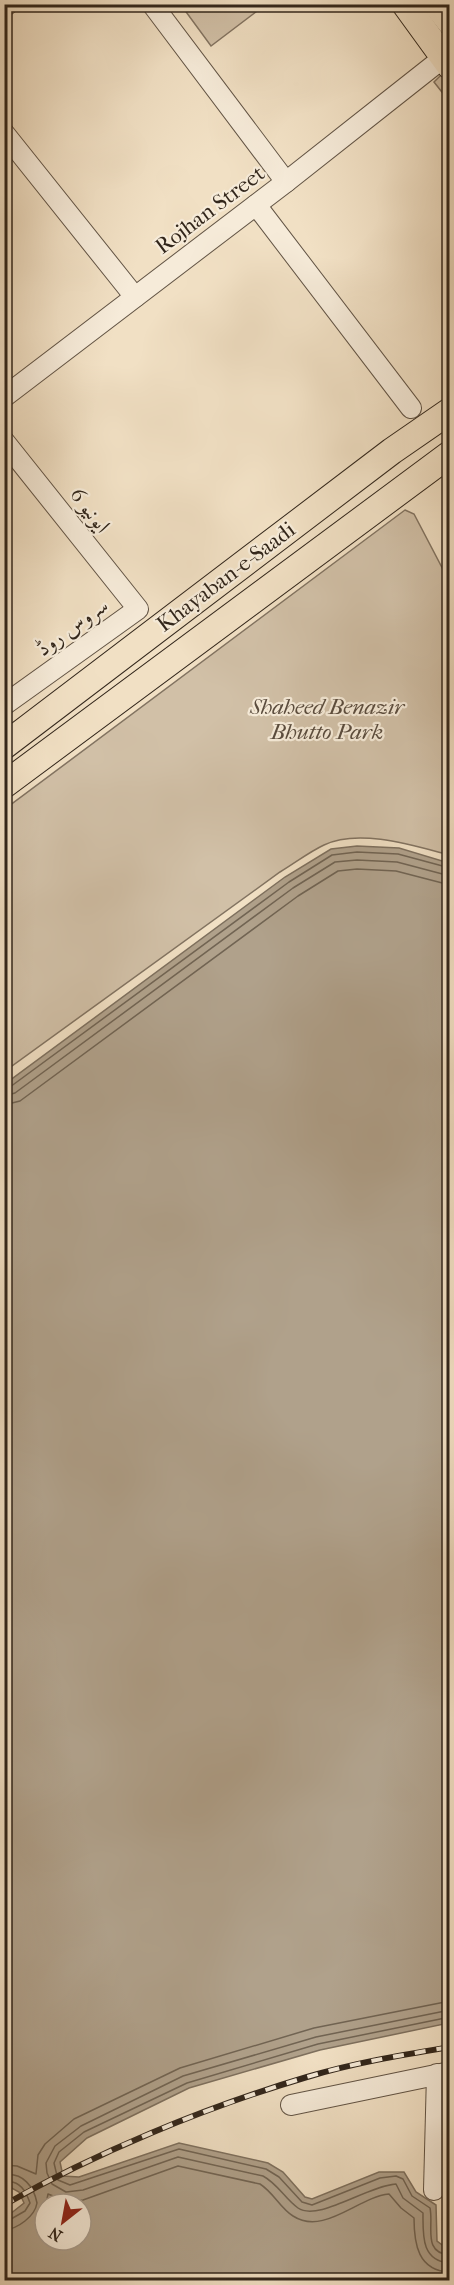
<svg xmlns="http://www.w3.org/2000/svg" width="454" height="2285" viewBox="0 0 454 2285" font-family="'IM FELL French Canon',Amiri,serif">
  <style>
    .green { fill: #d1c0a7; stroke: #827361; stroke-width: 1.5 }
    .water { fill: #b0a18b; stroke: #7e705e; stroke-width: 1.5; fill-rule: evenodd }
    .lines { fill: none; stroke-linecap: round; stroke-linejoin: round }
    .shore { stroke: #716453; stroke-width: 1.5 }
    .minor-casing { stroke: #625445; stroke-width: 22 }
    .major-casing { stroke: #32261b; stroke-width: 28 }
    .minor { stroke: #f6ebd9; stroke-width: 20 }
    .major { stroke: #f1e0c4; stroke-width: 26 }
    .rail-casing { stroke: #32261b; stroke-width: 6 }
    .rail { stroke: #f6ebd9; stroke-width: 4; stroke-dasharray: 11; stroke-linecap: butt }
    .labels { text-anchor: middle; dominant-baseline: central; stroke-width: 4.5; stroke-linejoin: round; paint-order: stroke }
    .street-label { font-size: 22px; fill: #32261b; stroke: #f6ebd9 }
    .park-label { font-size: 22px; font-style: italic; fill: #5a4c3e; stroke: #f6ebd9 }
  </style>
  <rect width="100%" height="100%" fill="#f1e0c4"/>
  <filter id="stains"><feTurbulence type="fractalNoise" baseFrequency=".00333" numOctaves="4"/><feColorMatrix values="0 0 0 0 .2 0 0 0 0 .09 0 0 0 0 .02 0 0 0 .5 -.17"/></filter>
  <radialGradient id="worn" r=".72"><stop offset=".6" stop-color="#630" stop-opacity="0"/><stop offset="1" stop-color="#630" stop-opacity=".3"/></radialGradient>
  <g class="green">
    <polygon points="181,5 265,5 211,46"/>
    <polygon points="441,75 445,76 449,82 449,101 434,82"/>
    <path d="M405,510L414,514L449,581V855C415,846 359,828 324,845C309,852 295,863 280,872L5,1071V809Z"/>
  </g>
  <path class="water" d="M357,846L399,848L449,863V2023L320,2050L189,2088L87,2138L60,2162L63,2176L79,2177L179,2143L268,2163L283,2172L305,2197L312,2199L379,2172H404L416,2192L436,2205L437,2241L449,2250V2280H5V2218L24,2203L19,2192L10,2187L4,2190L5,1084L285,877L331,849ZM45,2204H81V2240H45Z"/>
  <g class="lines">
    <g class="shore">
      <polyline points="4,1089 10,1087 289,882 332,855 357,852 398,854 450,868"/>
      <polyline points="4,1096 15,1093 293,888 335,862 357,860 397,862 450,876"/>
      <polyline points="4,1105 20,1101 298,896 338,871 357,869 396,871 450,885"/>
      <path d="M450,2010L316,2037L183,2076L81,2126L55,2146L46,2163L47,2173L52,2184L66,2192L83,2190L178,2157L263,2176C278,2184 285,2199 298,2208C318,2222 367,2186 396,2184L403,2198L423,2213C423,2235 421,2261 450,2263"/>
      <path d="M450,2017L318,2044L187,2083L84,2132L59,2152L54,2163L58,2180L70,2185L179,2149L266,2169L279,2177L302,2202L312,2205L380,2178L396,2176L403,2179L412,2196L430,2208C434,2226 422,2253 450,2255"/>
      <polyline points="4,2165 17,2166 36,2174 38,2155 45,2144 74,2119 180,2068 314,2028 450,2001"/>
      <path d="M4,2175C23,2172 34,2187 37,2203C35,2216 18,2229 4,2230"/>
      <path d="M4,2183C19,2178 26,2191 30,2203L25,2211L4,2223"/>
      <path d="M46,2204L48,2194L66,2201L83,2200L178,2166L260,2184C274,2193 280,2208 293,2216C324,2236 358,2197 389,2194L401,2208L414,2218C414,2244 418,2271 450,2272"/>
    </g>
    <defs>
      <g id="minor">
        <polyline points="152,4 286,182"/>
        <polyline points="4,7 8,4"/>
        <polyline points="4,133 135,297"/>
        <polyline points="256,205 411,408"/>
        <polyline points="4,397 286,182 443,58"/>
        <polyline points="4,441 138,609 4,705"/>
        <polyline points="291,2105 450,2072"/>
        <polyline points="434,2190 437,2074"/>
      </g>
      <g id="major">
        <polyline points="405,4 450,66"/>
        <polyline points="436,4 450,22"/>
        <polyline points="4,746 392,451 450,411"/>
        <polyline points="4,785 450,454"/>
      </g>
    </defs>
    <use href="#minor" class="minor-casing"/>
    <use href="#major" class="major-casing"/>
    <use href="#minor" class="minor"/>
    <use href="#major" class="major"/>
    <defs>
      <path id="rail" d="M4,2205C95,2153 206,2107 307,2077C353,2063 402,2055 450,2047"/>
    </defs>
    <use href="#rail" class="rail-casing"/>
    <use href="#rail" class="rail"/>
  </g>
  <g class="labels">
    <g class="street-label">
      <text transform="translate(210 210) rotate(-37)">Rojhan Street</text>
      <text transform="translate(90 510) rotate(52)">ایونیو 6</text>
      <text transform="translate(226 577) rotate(-37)">Khayaban-e-Saadi</text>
      <text transform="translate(72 627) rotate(-36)">سروس روڈ</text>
    </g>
    <g class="park-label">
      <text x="327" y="707">Shaheed Benazir<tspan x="327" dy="25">Bhutto Park</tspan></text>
    </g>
  </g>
  <rect width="454" height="2285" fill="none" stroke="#f1e0c4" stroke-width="24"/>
  <rect x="6" y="6" width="442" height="2273" fill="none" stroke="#32261b" stroke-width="3"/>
  <rect x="12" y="12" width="430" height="2261" fill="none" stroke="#32261b" stroke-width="1.5"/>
  <g transform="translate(63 2222) rotate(211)"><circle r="28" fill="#f6ebd9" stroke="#a89c8d" stroke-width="1.5"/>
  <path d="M0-4.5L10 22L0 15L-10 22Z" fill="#8f2418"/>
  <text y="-9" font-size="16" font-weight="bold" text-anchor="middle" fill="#32261b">N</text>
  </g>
  <rect width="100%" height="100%" filter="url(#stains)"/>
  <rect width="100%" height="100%" fill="url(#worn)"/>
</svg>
